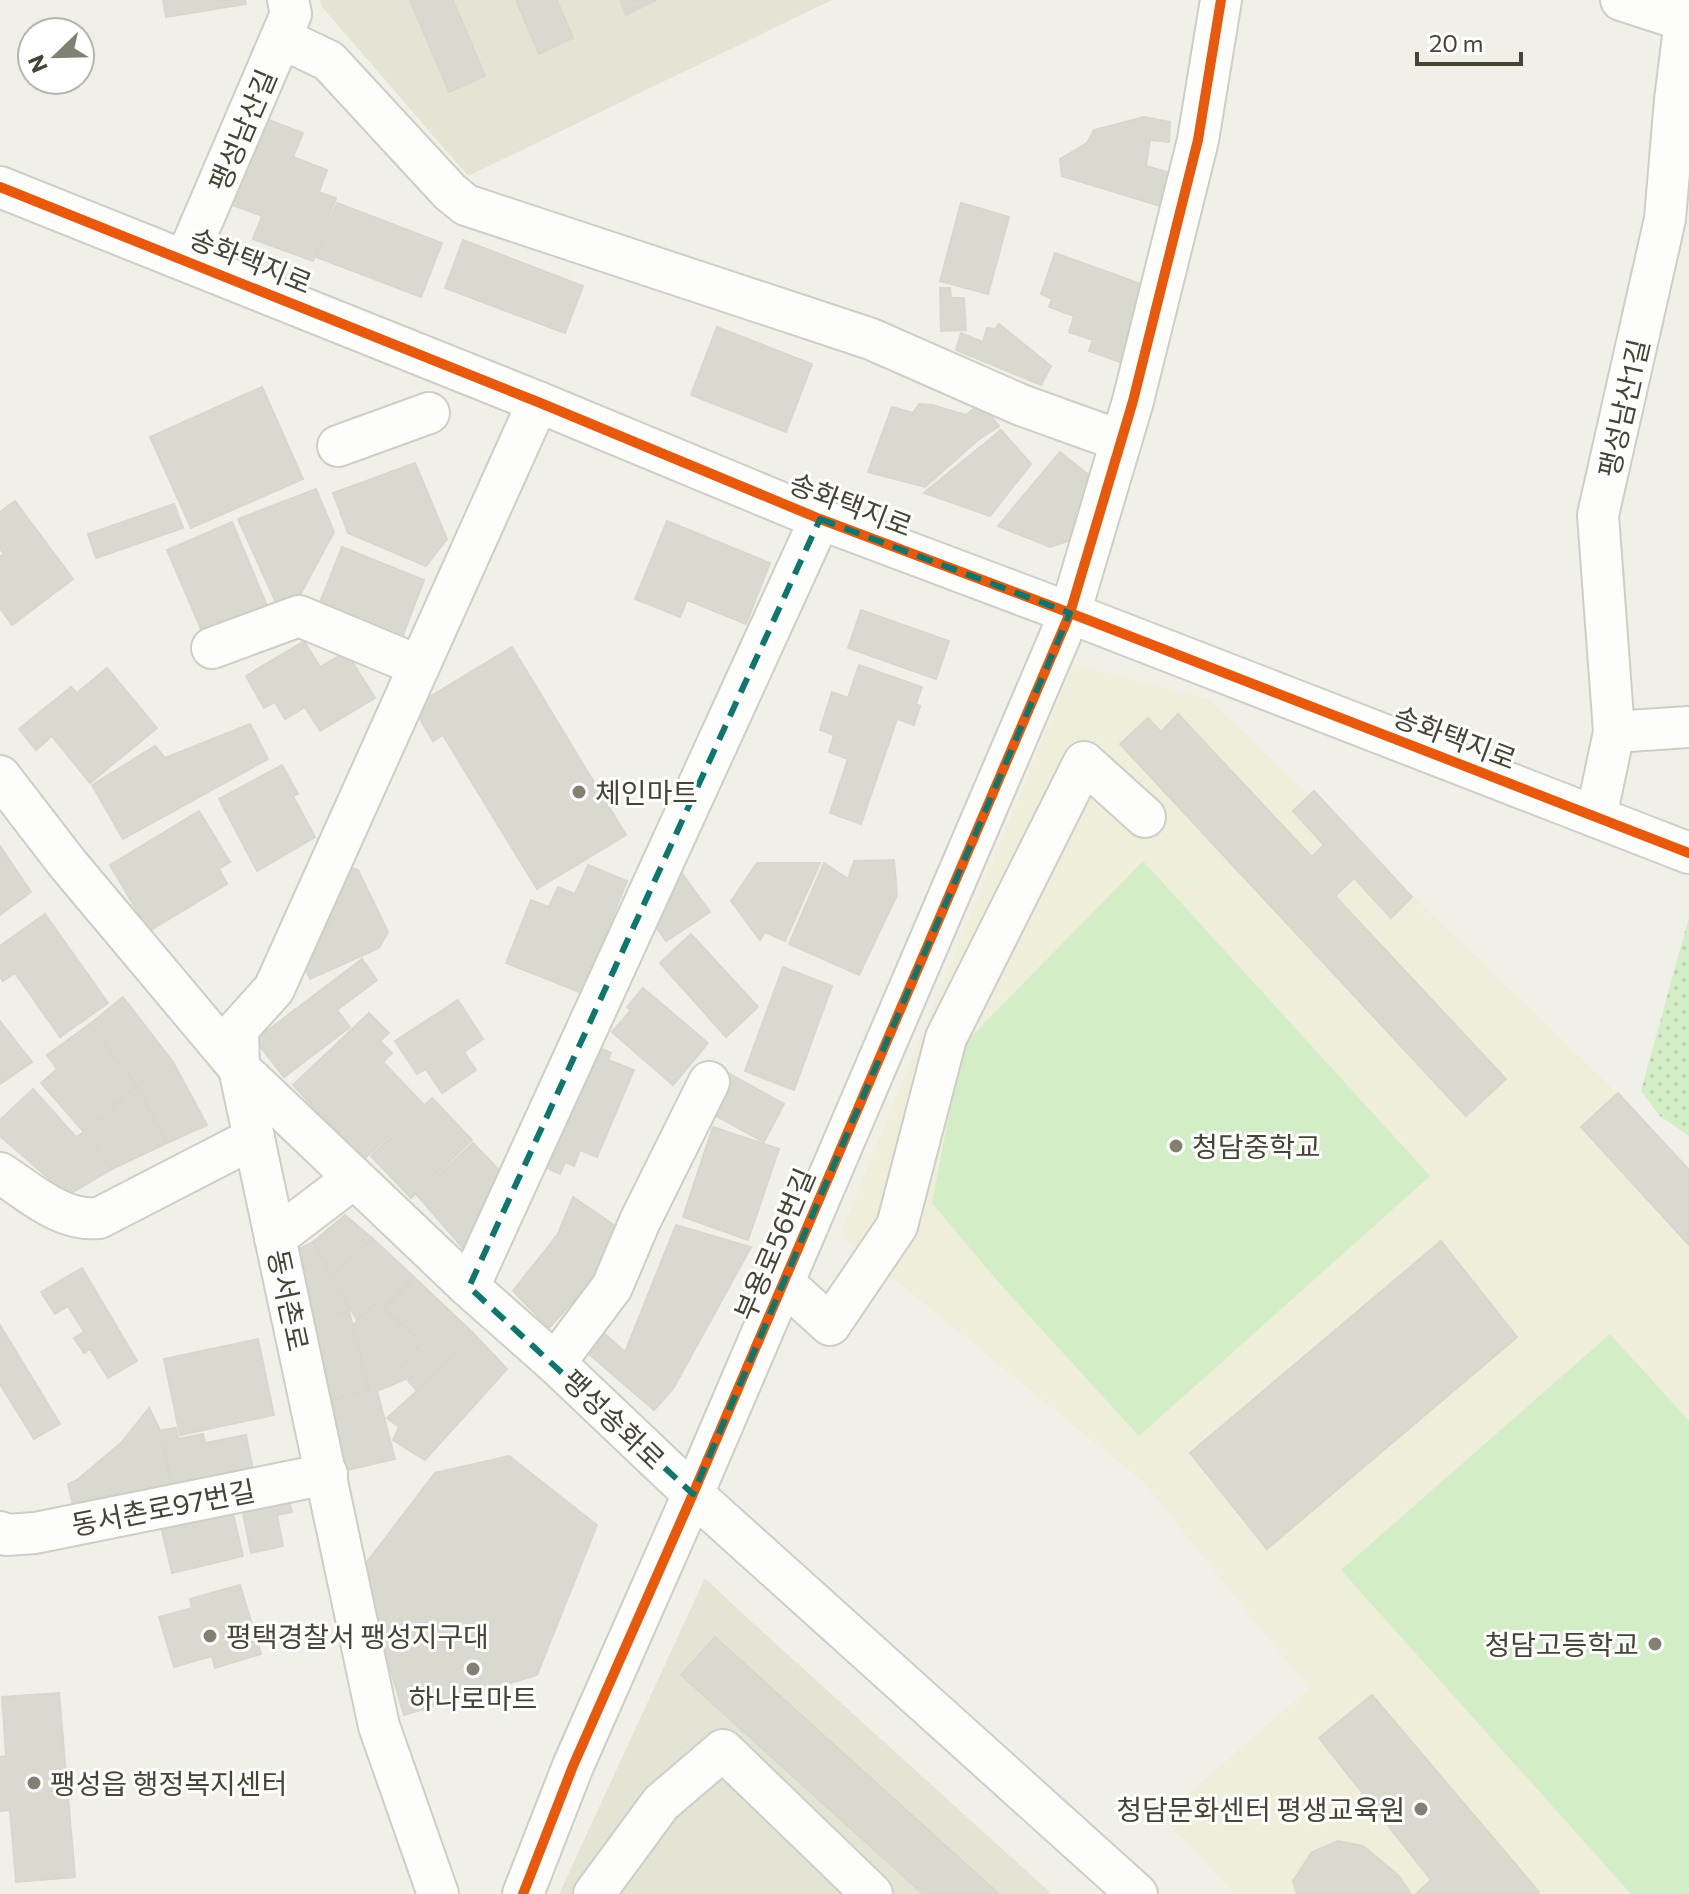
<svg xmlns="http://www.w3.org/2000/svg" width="1689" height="1894" viewBox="0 0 1689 1894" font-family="Commissioner,'Noto Sans KR',sans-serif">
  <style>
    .residential { fill: #e4e4d5 }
    .education { fill: #eeeeda }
    .grass { fill: #d3edc6 }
    .park { fill: url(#park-dots) }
    .building { fill: #d9d9d0; stroke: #d8d7ce; stroke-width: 2 }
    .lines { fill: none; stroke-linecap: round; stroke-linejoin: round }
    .minor-casing { stroke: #cecdc6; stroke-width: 44 }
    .minor { stroke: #fdfdfc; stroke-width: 40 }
    .cycleway-casing { stroke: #fff; stroke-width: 15 }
    .cycleway { stroke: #e8590c; stroke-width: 10 }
    .marked { fill: none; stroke: #0f766e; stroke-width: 6; stroke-dasharray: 16 10; stroke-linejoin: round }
    .poi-dot { fill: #828073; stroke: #fff; stroke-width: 3 }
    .labels { text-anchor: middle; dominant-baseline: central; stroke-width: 6; stroke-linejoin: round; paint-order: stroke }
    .street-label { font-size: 28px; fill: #464434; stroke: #fff }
    .poi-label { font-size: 28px; fill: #464434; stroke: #fff; text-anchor: start }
  </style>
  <defs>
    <pattern id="park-dots" width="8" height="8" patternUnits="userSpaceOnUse" patternTransform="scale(2)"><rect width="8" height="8" fill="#d3edc6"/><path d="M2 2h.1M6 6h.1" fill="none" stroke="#b6ccab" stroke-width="1.8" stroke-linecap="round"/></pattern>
  </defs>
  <rect width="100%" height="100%" fill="#f0f0e8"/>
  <g class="residential">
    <polygon points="320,0 832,0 468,176 322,7"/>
    <polygon points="705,1578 743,1614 1052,1894 559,1894"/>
  </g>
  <polygon class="education" points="1073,664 1209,699 1607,1083 1689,1168 1689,1894 1236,1894 1161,1817 1309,1689 1143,1482 840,1235"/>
  <g class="grass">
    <polygon points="1143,861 1430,1176 1139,1436 1000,1284 932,1203 962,1046"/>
    <polygon points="1610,1334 1689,1421 1689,1894 1631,1894 1341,1570"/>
  </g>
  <polygon class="park" points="1689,917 1689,1136 1660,1116 1641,1091"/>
  <g class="building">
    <polygon points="163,0 245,0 246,4 166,17"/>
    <polygon points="410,0 453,0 485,76 449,92"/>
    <polygon points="516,0 557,0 573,38 539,54"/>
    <polygon points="620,0 656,0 626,15"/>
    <polygon points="256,115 303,133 293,157 327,170 319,192 336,198 313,261 253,239 262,216 224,202"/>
    <polygon points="1144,117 1170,122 1169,142 1150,140 1146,166 1170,173 1163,207 1062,176 1060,159 1087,143 1094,130"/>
    <polygon points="337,203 442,243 421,297 316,257"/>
    <polygon points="961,203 1009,217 988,294 940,281"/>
    <polygon points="463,240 583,286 565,333 445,288"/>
    <polygon points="1055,253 1147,286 1120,362 1089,351 1093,340 1069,332 1074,316 1049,307 1052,299 1041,294"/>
    <polygon points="940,288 950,288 951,298 964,298 966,330 941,331"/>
    <polygon points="999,324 1051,366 1041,385 956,350 961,333 983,342 987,328 995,329"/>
    <polygon points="717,327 812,364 786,432 691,395"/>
    <polygon points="262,387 303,479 191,528 150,437"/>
    <polygon points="981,403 999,426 978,440 925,487 868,472 892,407 913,413 919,404 932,405 966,415"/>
    <polygon points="1001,430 1031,464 990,516 924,493"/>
    <polygon points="1060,452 1090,476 1071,540 1050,547 998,526"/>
    <polygon points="415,463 447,539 426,566 348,533 333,493"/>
    <polygon points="316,489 334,532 299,597 277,605 238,519"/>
    <polygon points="15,501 73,579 12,625 0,608 0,557 4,554 0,549 0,512"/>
    <polygon points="174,504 183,528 96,558 88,534"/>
    <polygon points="667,521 770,563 746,624 687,600 680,617 635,599"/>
    <polygon points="232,522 268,608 204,636 167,550"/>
    <polygon points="342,547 424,580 400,643 317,610"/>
    <polygon points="861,610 949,641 936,679 848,648"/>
    <polygon points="304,641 320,667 346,652 375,698 320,731 305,707 285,719 275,702 264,708 246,676"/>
    <polygon points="512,647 626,835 537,889 443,735 433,741 413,707"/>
    <polygon points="859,665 922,687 916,704 920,706 914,725 897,719 861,824 830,813 848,759 829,752 834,735 820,730 832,692 848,698"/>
    <polygon points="107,668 157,728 90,783 52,736 36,750 19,729 71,687 77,693"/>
    <polygon points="1178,714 1312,857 1324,845 1293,811 1314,791 1412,897 1391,918 1354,878 1335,896 1506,1079 1466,1116 1120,744 1148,718 1161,732"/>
    <polygon points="250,724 268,759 123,839 92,785 155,746 165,758"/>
    <polygon points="282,765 298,794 293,796 315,837 257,871 219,799"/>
    <polygon points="199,811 230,862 219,869 227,884 149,931 110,865"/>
    <polygon points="0,846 31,892 0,915"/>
    <polygon points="894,860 897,895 859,975 789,944 824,863 848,879 854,861"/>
    <polygon points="757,863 820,863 785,941 765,932 760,940 731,901"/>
    <polygon points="342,864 358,870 388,932 379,948 310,979 298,949"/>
    <polygon points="588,865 627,881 582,993 506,963 531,900 549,907 558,887 575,894"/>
    <polygon points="681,872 710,912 666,941 651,919 663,884"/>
    <polygon points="45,914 108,1003 60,1037 15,973 3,981 0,976 0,946"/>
    <polygon points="691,934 758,1007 726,1037 660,963"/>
    <polygon points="362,959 377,980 337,1010 350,1027 284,1077 255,1040"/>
    <polygon points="783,967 832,986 794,1090 745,1071"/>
    <polygon points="643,988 708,1043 673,1085 612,1032 631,1010 627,1007"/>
    <polygon points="123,997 173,1062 137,1086 90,1024"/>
    <polygon points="458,1000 483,1039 464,1052 476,1070 442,1093 426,1069 417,1074 395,1041"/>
    <polygon points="369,1013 389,1033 380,1041 392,1053 383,1062 423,1104 363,1160 293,1085"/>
    <polygon points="0,1021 32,1062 0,1084"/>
    <polygon points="90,1024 137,1086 84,1132 41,1083 57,1069 47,1055"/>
    <polygon points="593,1045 611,1053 608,1060 634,1070 597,1157 580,1150 574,1166 565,1162 560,1174 543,1166"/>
    <polygon points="173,1062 207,1125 167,1143 137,1086"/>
    <polygon points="721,1069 784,1104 764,1142 700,1107"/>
    <polygon points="137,1086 167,1143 112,1169 84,1132"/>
    <polygon points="33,1089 76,1137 84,1132 112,1169 68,1195 0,1136 0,1120"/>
    <polygon points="1618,1093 1689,1170 1689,1245 1581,1127"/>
    <polygon points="432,1098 472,1140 411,1198 371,1156"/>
    <polygon points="713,1127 779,1149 748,1240 683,1217"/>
    <polygon points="473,1143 502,1173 496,1217 462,1247 417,1195"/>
    <polygon points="573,1197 623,1231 608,1262 549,1328 513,1291 558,1234"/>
    <polygon points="345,1215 372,1238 331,1277 313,1242"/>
    <polygon points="676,1225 751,1247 673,1389 654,1410 581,1347 597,1327 625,1352"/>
    <polygon points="372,1238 414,1277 383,1310 377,1302 357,1320 331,1277"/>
    <polygon points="1441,1241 1517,1337 1267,1549 1190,1453"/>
    <polygon points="313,1242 348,1305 349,1311 304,1322 293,1252"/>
    <polygon points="82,1268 137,1361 108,1378 90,1349 84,1353 74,1338 84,1332 68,1306 55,1314 41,1292"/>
    <polygon points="414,1277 473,1333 417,1391 408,1381 411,1377 400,1366 422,1343 385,1308"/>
    <polygon points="377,1302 422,1343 400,1366 411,1377 377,1391 395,1459 338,1472 324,1402 369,1390 353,1325"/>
    <polygon points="349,1311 369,1390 324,1402 304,1322"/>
    <polygon points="0,1325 60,1424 34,1439 0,1384"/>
    <polygon points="473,1333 507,1369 425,1460 393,1440 399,1427 387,1418 417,1391"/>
    <polygon points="258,1339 274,1415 180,1435 164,1359"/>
    <polygon points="149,1408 160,1430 171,1485 72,1502 68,1484 77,1480 121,1443"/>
    <polygon points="176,1428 178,1439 203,1434 205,1443 246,1435 253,1470 172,1485 162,1430"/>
    <polygon points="509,1456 597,1525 537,1675 404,1715 361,1570 435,1473"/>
    <polygon points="287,1493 292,1512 277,1515 283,1546 251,1553 241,1503"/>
    <polygon points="230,1501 243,1556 172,1573 159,1518"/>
    <polygon points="240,1585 261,1654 215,1668 212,1656 174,1667 159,1617 192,1608 190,1599"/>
    <polygon points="715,1637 999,1894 923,1894 681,1675"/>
    <polygon points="59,1693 75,1877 16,1882 10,1810 0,1811 0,1757 6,1756 2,1697"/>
    <polygon points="1372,1695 1539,1892 1536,1894 1416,1894 1431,1880 1319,1738"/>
    <polygon points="1338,1841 1363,1846 1399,1876 1411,1894 1297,1894 1293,1881 1312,1852"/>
  </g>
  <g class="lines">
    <defs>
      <g id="minor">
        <polyline points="1621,0 1689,22"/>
        <polyline points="281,38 329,61 450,192 466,205 871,339 1021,405 1121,441"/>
        <polyline points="0,187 538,402 820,519 1070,613 1689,853"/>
        <polyline points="186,259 291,14 288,0"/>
        <polyline points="338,446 429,413"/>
        <polyline points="212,648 299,616 419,666"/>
        <polyline points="1614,732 1689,727"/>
        <polyline points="0,776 67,863 239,1068 469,1287 555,1363 693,1494 1137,1894"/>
        <polyline points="1596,817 1614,732 1598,515 1665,219 1675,100 1685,21 1685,0"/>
        <path d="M0,1173C30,1192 61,1222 99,1218L254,1138"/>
        <polyline points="275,1238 354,1178"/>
        <polyline points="784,1283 830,1325 897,1226 946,1038 1084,762 1145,817"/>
        <polyline points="469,1287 820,519"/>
        <polyline points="555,1363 612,1287 640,1221 709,1082"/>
        <polyline points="0,1532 6,1535 35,1533 327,1474"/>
        <polyline points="438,1894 379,1726 239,1068 238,1029 274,989 538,402"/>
        <polyline points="523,1894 573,1766 693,1494 1070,613 1133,401 1198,140 1221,0"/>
        <polyline points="594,1894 661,1803 723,1750 872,1894"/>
      </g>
    </defs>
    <use href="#minor" class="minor-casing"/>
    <use href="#minor" class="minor"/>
    <defs>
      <g id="cycleway">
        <polyline points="0,187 538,402 820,519 1070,613 1689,853"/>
        <polyline points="523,1894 573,1766 693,1494 1070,613 1133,401 1198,140 1221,0"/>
      </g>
    </defs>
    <use href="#cycleway" class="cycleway-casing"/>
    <use href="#cycleway" class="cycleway"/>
  </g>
  <path class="marked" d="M820,519L1070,613L693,1494L469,1287Z"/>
  <g class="poi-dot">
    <circle cx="579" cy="792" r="8"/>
    <circle cx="1176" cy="1146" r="8"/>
    <circle cx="210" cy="1636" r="8"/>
    <circle cx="1655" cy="1644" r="8"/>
    <circle cx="473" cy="1669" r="8"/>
    <circle cx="34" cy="1783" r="8"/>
    <circle cx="1421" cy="1809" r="8"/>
  </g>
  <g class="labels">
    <g class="street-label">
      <text transform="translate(242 130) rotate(-67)">팽성남산길</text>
      <text transform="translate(251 260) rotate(22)">송화택지로</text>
      <text transform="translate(1623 408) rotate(-77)">팽성남산1길</text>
      <text transform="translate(851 504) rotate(21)">송화택지로</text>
      <text transform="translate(1455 737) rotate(21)">송화택지로</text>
      <text transform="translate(774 1244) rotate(-67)">부용로56번길</text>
      <text transform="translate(289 1300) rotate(78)">동서촌로</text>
      <text transform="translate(614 1419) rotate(44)">팽성송화로</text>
      <text transform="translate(163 1507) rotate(-11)">동서촌로97번길</text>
    </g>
    <g class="poi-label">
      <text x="595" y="792">체인마트</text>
      <text x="1192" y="1146">청담중학교</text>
      <text x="226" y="1636">평택경찰서 팽성지구대</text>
      <text x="1639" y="1644" text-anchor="end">청담고등학교</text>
      <text x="473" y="1698" text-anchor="middle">하나로마트</text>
      <text x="50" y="1783">팽성읍 행정복지센터</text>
      <text x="1405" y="1809" text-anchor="end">청담문화센터 평생교육원</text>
    </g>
  </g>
  <g transform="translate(56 56) rotate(247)"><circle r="38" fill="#ffffff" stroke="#b5b4ae" stroke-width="2"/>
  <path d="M0-6L14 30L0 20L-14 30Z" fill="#828073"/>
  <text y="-12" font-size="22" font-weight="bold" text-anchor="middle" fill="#464434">N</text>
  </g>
  <path d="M1417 52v12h104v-12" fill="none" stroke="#464434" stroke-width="4"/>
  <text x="1429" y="52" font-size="24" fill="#464434" stroke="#ffffff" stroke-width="6" paint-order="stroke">20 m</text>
</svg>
